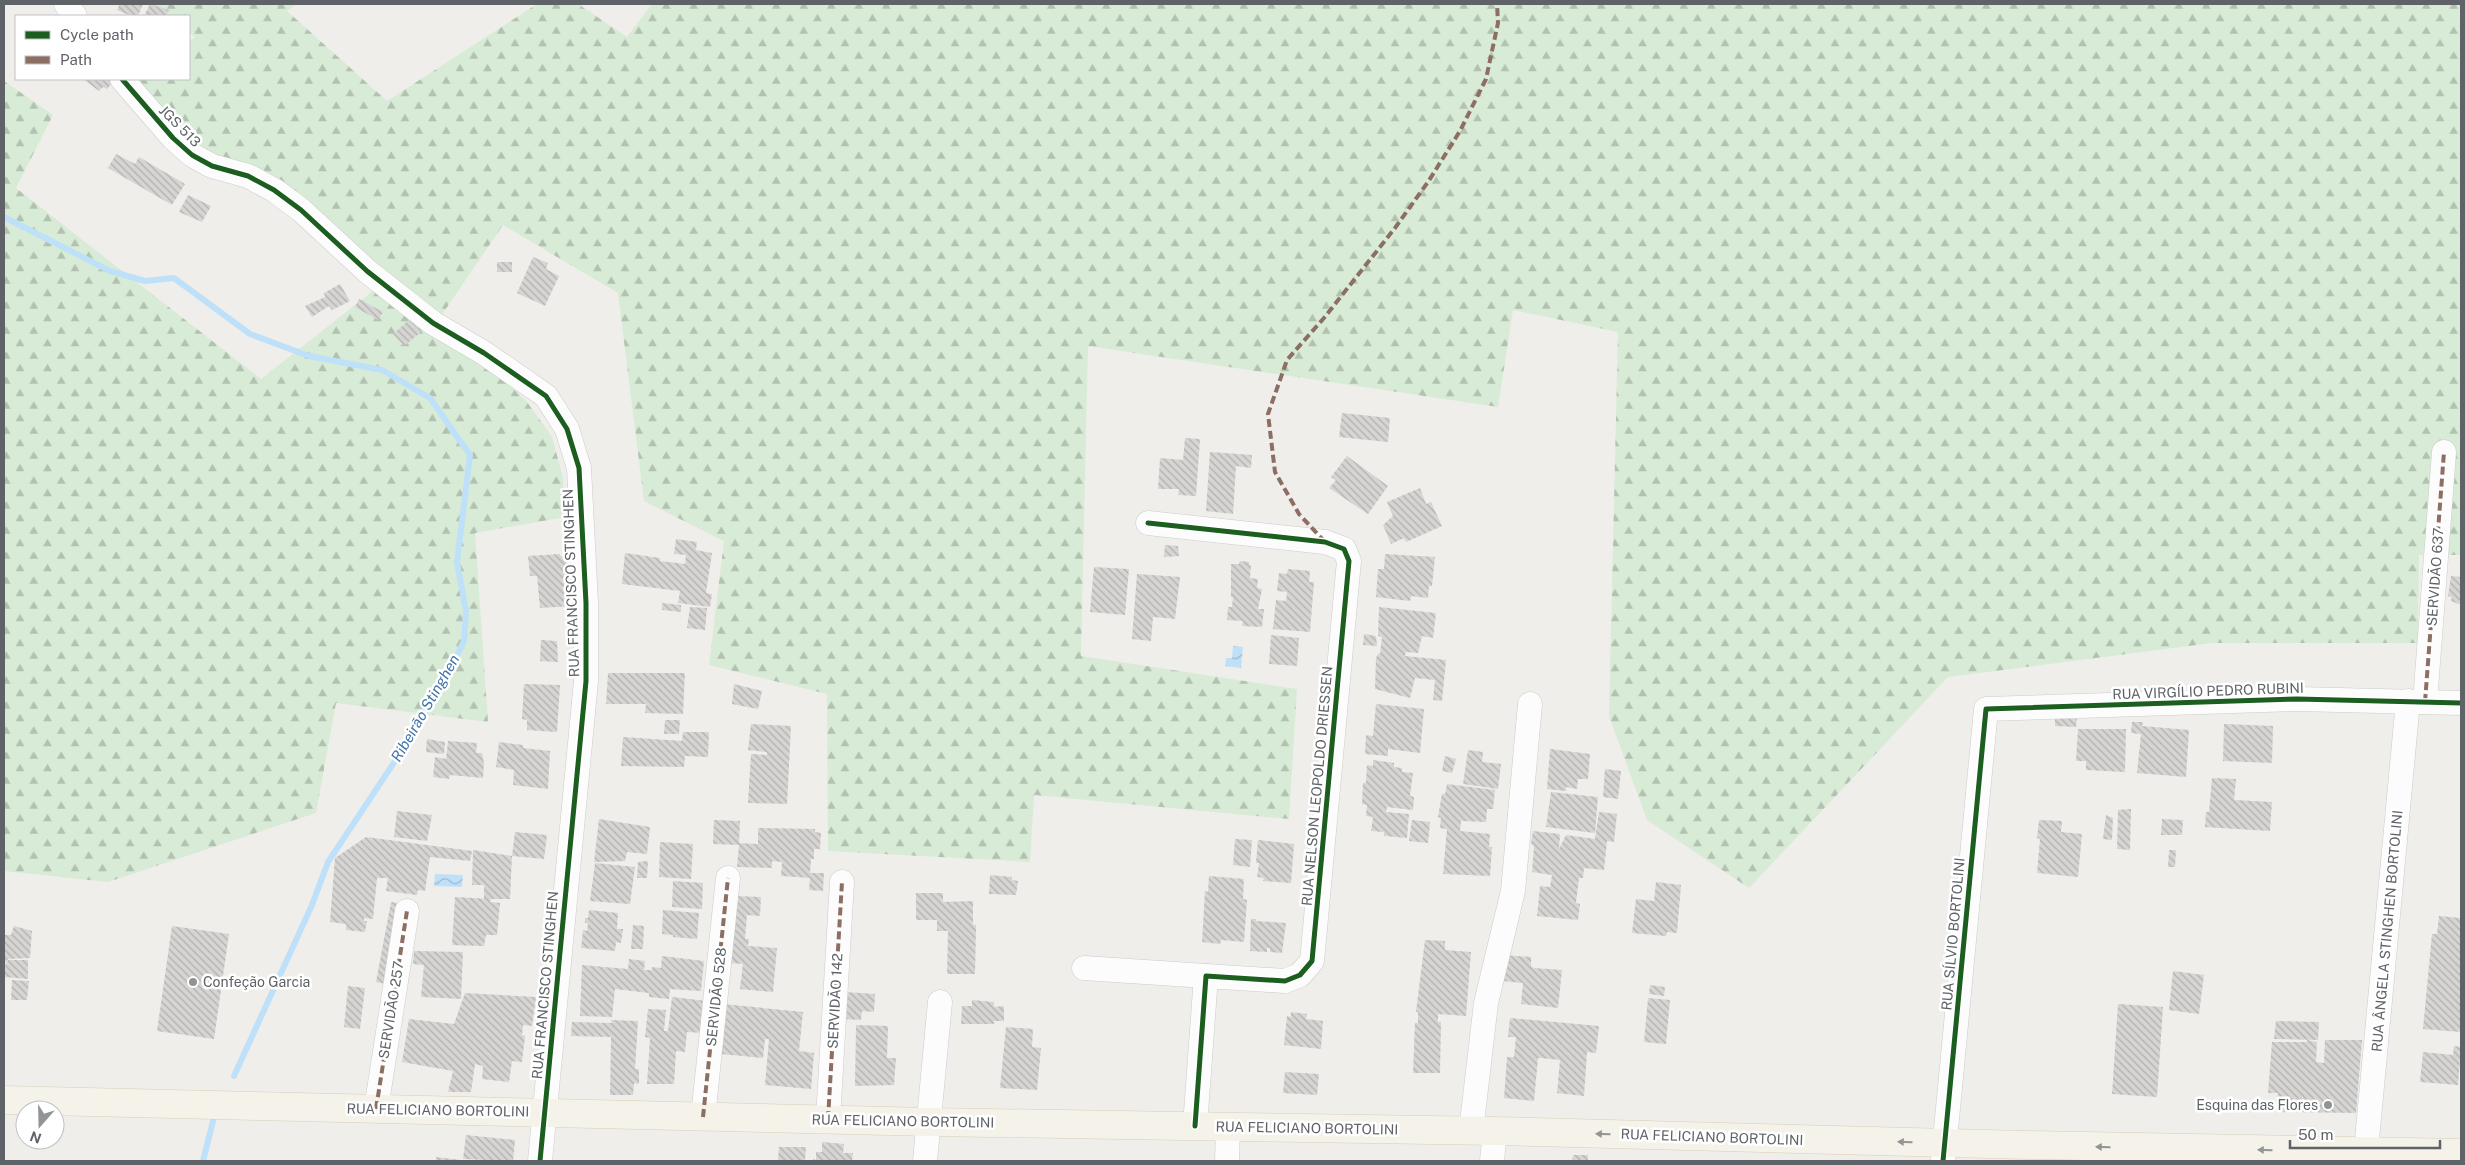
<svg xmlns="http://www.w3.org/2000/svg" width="2465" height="1165" viewBox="0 0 2465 1165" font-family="'Public Sans',sans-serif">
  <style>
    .forest { fill: url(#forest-firs) }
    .water { fill: url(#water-waves) }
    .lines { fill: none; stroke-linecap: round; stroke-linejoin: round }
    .stream { stroke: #bfe0f9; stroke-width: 6 }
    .building { fill: url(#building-back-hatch) }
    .minor-casing { stroke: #cbcccc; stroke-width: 25 }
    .major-casing { stroke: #d7ceb8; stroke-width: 29 }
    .minor { stroke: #fdfcfc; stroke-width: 24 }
    .major { stroke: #f4f2e9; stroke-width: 28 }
    .quiet { stroke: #8d6e63; stroke-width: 4; stroke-dasharray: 8 4; stroke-linecap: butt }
    .cycleway-casing { stroke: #fff; stroke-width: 8 }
    .cycleway { stroke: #1b5e20; stroke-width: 5 }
    .oneway { fill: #939595 }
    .poi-dot { fill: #919496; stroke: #fff; stroke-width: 2 }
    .labels { text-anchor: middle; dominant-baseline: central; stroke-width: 5; stroke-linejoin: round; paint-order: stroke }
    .street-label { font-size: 14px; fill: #5f6368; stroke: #fff }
    .poi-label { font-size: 14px; fill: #5f6368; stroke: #fff; text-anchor: start }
    .water-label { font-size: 15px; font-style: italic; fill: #4174aa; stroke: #fff }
  </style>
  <defs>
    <pattern id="forest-firs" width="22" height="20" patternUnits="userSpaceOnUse" patternTransform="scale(1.25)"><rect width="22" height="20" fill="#d8ebd6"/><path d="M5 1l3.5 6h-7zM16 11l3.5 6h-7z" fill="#b2c2b1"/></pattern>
    <pattern id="water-waves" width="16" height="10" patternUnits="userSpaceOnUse" patternTransform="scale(1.25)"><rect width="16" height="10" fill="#bfe0f9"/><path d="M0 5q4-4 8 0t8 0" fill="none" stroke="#9eb9cd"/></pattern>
    <pattern id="building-back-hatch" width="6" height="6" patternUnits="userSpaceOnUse" patternTransform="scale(1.25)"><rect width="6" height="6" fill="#d6d5d3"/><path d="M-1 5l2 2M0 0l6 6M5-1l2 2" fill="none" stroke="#b1b0af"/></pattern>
  </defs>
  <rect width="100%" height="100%" fill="#efeeea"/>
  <g class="forest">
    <polygon points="154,4 296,4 287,11 387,101 537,4 578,4 627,37 652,4 2461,4 2461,555 2419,555 2418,643 2212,643 1948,677 1749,888 1647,820 1609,716 1618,332 1513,310 1498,407 1088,346 1081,656 1297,689 1289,819 1034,795 1030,862 828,851 827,694 709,665 724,541 644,501 618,293 503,225 441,316 195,151 135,83 141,79 189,79 189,42 195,37 189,32 189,16 169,16"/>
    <polygon points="4,81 53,115 16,188 261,379 374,290 501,377 527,402 552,437 563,478 565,517 475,533 488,722 336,703 316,813 108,882 4,871"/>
  </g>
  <g class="water">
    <polygon points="1233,646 1243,647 1241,668 1225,666 1226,658 1232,658"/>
    <polygon points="435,874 463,875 462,887 434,886"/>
  </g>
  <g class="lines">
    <g class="stream">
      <polyline points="4,217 110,271 145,281 174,278 250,334 309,356 382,370 430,398 470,455 457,562 466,611 464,641 447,676 403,749 328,862 312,905 234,1076"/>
      <polyline points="203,1161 213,1121"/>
    </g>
  </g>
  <g class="building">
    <polygon points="120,4 143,4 138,16 131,16 117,10"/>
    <polygon points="150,4 169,10 166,16 144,16"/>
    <polygon points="83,79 111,79 114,81 107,89 103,87 99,91"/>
    <polygon points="116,154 135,164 139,157 185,184 172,205 108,168"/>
    <polygon points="188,195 211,206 202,222 179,212"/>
    <polygon points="533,257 548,263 546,269 559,276 545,306 517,293"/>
    <rect x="497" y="262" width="15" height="10"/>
    <polygon points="340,284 350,301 332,310 329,306 312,317 305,306 325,297 324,293"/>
    <polygon points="359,299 383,312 378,320 355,307"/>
    <polygon points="410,319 421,332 404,346 393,334"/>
    <polygon points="1342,413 1390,418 1388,442 1339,437"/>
    <polygon points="1185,438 1200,439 1196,496 1178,495 1179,489 1158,489 1160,458 1183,460"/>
    <polygon points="1210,452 1252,455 1251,468 1236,466 1233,514 1206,511"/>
    <polygon points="1347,456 1388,486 1368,514 1329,488 1336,480 1331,477"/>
    <polygon points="1420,488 1426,504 1431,502 1442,526 1406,542 1404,538 1391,544 1383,525 1393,516 1387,502"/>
    <polygon points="676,539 697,542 696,550 712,553 706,593 712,594 710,607 678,603 680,591 622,584 625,553 660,558 660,561 685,564 686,555 674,554"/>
    <polygon points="1165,545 1178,546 1179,556 1164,557"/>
    <polygon points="560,554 560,556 566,556 571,606 540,608 537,576 530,576 528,556"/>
    <polygon points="1385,554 1435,557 1432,586 1429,586 1428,598 1411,596 1410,601 1376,597 1378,569 1384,569"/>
    <polygon points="1240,561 1249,562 1249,565 1251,565 1250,578 1258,579 1257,588 1262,589 1258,609 1264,609 1262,627 1242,626 1243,621 1227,620 1228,607 1232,607 1233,597 1231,597 1231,564 1239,564"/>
    <polygon points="1094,567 1129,569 1125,615 1090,612"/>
    <polygon points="1288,569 1310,571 1309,582 1314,582 1310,632 1273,629 1276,600 1286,601 1287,592 1277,591 1279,573 1287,574"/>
    <polygon points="1137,574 1180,577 1175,619 1153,617 1151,641 1132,639"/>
    <polygon points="2451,576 2461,577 2461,605 2451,601 2452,597 2448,596"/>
    <polygon points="662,603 681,605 681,612 662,610"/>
    <polygon points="690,607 707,608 705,630 687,628"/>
    <polygon points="1379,607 1436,613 1433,638 1422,636 1418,653 1406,652 1405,656 1446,660 1442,701 1433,700 1435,680 1415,678 1410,698 1375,689 1376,658 1378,654 1380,654 1382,637 1378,636"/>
    <polygon points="1364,634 1376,636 1377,646 1363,645"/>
    <polygon points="1271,635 1299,638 1297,666 1269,664"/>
    <polygon points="541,640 557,641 558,662 540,661"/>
    <polygon points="608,673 685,673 683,714 645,713 646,704 606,704"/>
    <polygon points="524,684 560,685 557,732 527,730 527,720 522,719"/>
    <polygon points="734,684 762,691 758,709 732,704"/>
    <polygon points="1376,704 1424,709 1420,753 1388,749 1388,756 1365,754 1366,735 1373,736"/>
    <polygon points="2055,718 2077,719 2076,727 2055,726"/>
    <polygon points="665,720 680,720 679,734 664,734"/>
    <polygon points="2132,722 2143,722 2142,726 2189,730 2186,777 2137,773 2141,734 2131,733"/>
    <polygon points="751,724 791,726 787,804 748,803 751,754 767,755 767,752 748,750"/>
    <polygon points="2224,724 2273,726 2272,763 2223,761"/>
    <polygon points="2078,729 2126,729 2125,772 2086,770 2086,761 2076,761"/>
    <polygon points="683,732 709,732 708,757 685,756 684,767 621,766 623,737 682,741"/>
    <polygon points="427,739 445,742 444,754 426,752"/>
    <polygon points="448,741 477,743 476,753 482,753 484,763 483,778 450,775 449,779 433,777 435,757 446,759"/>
    <polygon points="499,742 523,745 523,748 550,751 548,789 513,785 514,770 496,767"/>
    <polygon points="1550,749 1590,754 1588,779 1578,779 1577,789 1566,787 1566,791 1547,789"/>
    <polygon points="1468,750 1483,752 1482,762 1501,764 1498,789 1463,784"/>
    <polygon points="1445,756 1456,759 1452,773 1442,771"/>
    <polygon points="1373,760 1394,763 1394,767 1402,768 1402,772 1413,773 1410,796 1414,797 1413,810 1387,807 1386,812 1409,814 1407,838 1384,836 1384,832 1371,831 1373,817 1366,816 1367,805 1362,804 1363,783 1366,783 1367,765 1373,766"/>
    <polygon points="1605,769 1621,771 1618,799 1603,797"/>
    <polygon points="2212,778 2236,779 2234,800 2272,802 2270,831 2205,827 2206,812 2209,812"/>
    <polygon points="1447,784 1495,790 1493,809 1487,809 1486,822 1461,821 1460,831 1490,834 1489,847 1492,847 1490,876 1443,874 1447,829 1440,828 1441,818 1438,817 1442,794 1445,794"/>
    <polygon points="1551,792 1598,797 1595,833 1546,827"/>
    <polygon points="2131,809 2130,850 2117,849 2118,810"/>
    <polygon points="397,811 432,815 427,841 394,837"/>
    <polygon points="1599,812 1617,814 1614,842 1607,841 1604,870 1584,868 1583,878 1579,878 1576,903 1580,904 1578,920 1537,916 1540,886 1550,887 1552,875 1532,872 1534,846 1531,844 1533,831 1560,834 1559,849 1566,835 1595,839"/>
    <polygon points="2106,815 2113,818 2112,840 2103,839"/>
    <polygon points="599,819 650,827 647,854 627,852 625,861 594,862"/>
    <polygon points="2162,819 2183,820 2182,835 2161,835"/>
    <polygon points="714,820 740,821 739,843 758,844 758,828 815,829 815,832 821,833 820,849 814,849 814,859 811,859 810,873 824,873 823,891 809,890 810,878 781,876 782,862 772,861 772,868 737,867 739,845 713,844"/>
    <polygon points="1412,820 1430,822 1428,843 1409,841"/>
    <polygon points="2039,820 2062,821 2061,832 2082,834 2078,877 2037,873 2040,839 2037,838"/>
    <polygon points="515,832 547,835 544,859 512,856"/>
    <polygon points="366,837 472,851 470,861 430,857 425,891 418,890 417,895 386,891 388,878 377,878 373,919 364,918 364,921 367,921 365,932 346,930 346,924 330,922 335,858"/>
    <polygon points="1235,839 1252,840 1250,867 1233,865"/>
    <polygon points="1258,840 1294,844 1291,883 1263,881 1264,878 1257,877 1259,863 1256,863"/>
    <polygon points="660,842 693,844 691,879 659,877"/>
    <polygon points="473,850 512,856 510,899 484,899 484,885 472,885"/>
    <polygon points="2169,850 2176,850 2175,867 2168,867"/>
    <polygon points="648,861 647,878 637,878 638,862"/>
    <polygon points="595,863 635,867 630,904 590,901"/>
    <polygon points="990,875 1012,877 1012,880 1018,881 1016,895 989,894"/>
    <polygon points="1209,876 1244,879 1243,899 1247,900 1244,942 1221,940 1220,944 1202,942 1205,891 1208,892"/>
    <polygon points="673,881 703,883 702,909 672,907"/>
    <polygon points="1656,882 1681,885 1677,933 1667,932 1666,936 1632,933 1636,899 1654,901"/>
    <polygon points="916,893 943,893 943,902 973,901 973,925 976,925 975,974 947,974 948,931 937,931 937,920 916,920"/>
    <polygon points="735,896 761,897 760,916 747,915 745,939 749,939 748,946 777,948 773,992 740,989 743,964 728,963"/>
    <polygon points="455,897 491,899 490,902 500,903 497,935 486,935 484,946 452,945"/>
    <polygon points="391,902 405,904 390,985 376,982"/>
    <polygon points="589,910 618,913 617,929 623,929 621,943 616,942 615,951 581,948 583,930 587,931 588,923 585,923 585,918 588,918"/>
    <polygon points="663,910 699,913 697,939 673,937 673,935 662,934"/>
    <polygon points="2439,916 2461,918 2461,1032 2423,1029 2432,934 2437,934"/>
    <polygon points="1251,919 1256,919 1256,921 1286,923 1282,953 1270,952 1270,948 1267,948 1267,952 1250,951"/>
    <polygon points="633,925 644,926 643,949 631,949"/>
    <polygon points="14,926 32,931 30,958 8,959 4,966 4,935 11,935"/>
    <polygon points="172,926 229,934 214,1039 157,1031"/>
    <polygon points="1425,940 1445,941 1445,950 1471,952 1466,1016 1438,1014 1438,1022 1441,1022 1440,1073 1413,1073 1415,1023 1418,1023 1418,1012 1416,1012"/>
    <polygon points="414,951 463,952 461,999 421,997 424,965 413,964"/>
    <polygon points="1504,955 1531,957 1531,966 1534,968 1562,970 1558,1008 1521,1004 1523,983 1502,981"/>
    <polygon points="662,956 704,961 701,991 670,989 669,999 649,997 649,993 615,989 612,1017 580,1016 582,965 628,969 629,959 645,961 644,970 652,970 652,967 661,968"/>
    <polygon points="8,960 28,960 28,979 4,977 4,968"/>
    <polygon points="2173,971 2204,975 2199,1014 2169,1010"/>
    <polygon points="12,980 29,981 27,1000 11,1000"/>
    <polygon points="1650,985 1665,987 1664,996 1649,994"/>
    <polygon points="348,986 365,988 360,1029 344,1027"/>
    <polygon points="845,992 875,994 874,1012 862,1011 861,1020 843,1019"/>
    <polygon points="465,993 536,997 532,1026 523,1025 522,1035 525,1036 522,1062 512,1061 509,1082 482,1079 483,1066 475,1064 471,1092 448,1092 453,1071 402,1062 409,1019 454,1024"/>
    <polygon points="672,997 707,1001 703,1033 687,1032 685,1052 676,1051 674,1084 647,1084 650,1038 645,1037 648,1009 666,1010 664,1031 668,1031"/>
    <polygon points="1648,998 1670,1000 1666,1044 1644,1042"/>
    <polygon points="972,1000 994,1002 994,1007 1004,1006 1004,1021 994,1021 994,1024 961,1024 962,1006 972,1006"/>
    <polygon points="723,1004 803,1012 799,1051 814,1053 811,1089 765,1085 769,1039 765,1039 763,1058 721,1054"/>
    <polygon points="2118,1004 2163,1007 2157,1097 2112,1094"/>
    <polygon points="1291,1012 1307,1014 1306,1019 1323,1021 1321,1049 1284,1045 1287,1016 1291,1017"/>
    <polygon points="1510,1018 1599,1026 1596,1053 1587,1052 1584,1096 1557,1093 1560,1060 1541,1058 1538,1058 1534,1101 1504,1098 1507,1057 1514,1057 1516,1037 1508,1037"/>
    <polygon points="611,1020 638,1021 635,1069 639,1069 639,1084 634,1083 633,1095 610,1095 611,1037 571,1036 572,1022 612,1023"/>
    <polygon points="2276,1021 2319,1022 2318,1040 2274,1039"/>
    <polygon points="856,1025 888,1026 887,1058 896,1058 894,1085 855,1086"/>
    <polygon points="1006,1027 1033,1029 1032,1047 1041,1048 1037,1090 1000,1088"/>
    <polygon points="2307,1040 2317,1042 2316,1062 2324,1063 2325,1040 2362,1040 2356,1113 2277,1112 2278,1093 2268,1093 2272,1042 2307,1042"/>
    <polygon points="2454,1046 2461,1047 2458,1085 2420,1082 2423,1052 2453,1055"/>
    <polygon points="1285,1072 1319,1074 1317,1095 1283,1093"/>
    <polygon points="466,1135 515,1140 513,1161 463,1159"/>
    <polygon points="822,1142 844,1144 843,1153 853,1153 852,1161 813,1161 813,1159 816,1160 816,1152 822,1152"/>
    <polygon points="779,1147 806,1147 805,1161 778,1161"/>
    <polygon points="1573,1155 1588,1155 1588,1161 1572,1161"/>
    <polygon points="436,1157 461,1160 461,1161 436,1161"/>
  </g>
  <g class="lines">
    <defs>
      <g id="minor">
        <polyline points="66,4 75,16"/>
        <polyline points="122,79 173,138 192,155 212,166 248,176 274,190 301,210 367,271 433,323 484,353 546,396 567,429 579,468 586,603 586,681 540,1161"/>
        <polyline points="1148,523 1325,542 1344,549 1349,561 1312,961 1300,975 1285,981 1206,976 1195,1126"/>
        <polyline points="2425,702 2444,452"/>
        <polyline points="1084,968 1206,976"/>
        <polyline points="376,1109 407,911"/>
        <polyline points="703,1117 728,878"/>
        <polyline points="828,1119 842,882"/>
        <polyline points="1471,1131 1486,1003 1513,891 1530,704"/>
        <polyline points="925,1161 940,1002"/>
        <polyline points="1227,1161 1228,1128"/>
        <polyline points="1492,1161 1495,1131"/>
        <polyline points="1943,1161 1986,709 2297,699 2461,703"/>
        <polyline points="2365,1161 2408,701"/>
      </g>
      <polyline id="major" points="4,1100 930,1122 1495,1131 2026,1145 2461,1153"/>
    </defs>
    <use href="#minor" class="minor-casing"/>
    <use href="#major" class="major-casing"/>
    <use href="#minor" class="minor"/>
    <use href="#major" class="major"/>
    <g class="quiet">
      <polyline points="1325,542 1299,514 1275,472 1268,414 1287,360 1324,318 1395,228 1428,182 1460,131 1486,79 1498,23 1497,4"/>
      <polyline points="2425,702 2444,452"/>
      <polyline points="376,1109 407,911"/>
      <polyline points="703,1117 728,878"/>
      <polyline points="828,1119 842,882"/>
    </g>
    <defs>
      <g id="cycleway">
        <polyline points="122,79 173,138 192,155 212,166 248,176 274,190 301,210 367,271 433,323 484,353 546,396 567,429 579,468 586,603 586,681 540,1161"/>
        <polyline points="1148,523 1325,542 1344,549 1349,561 1312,961 1300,975 1285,981 1206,976 1195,1126"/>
        <polyline points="1943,1161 1986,709 2297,699 2461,703"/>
      </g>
    </defs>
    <use href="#cycleway" class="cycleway-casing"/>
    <use href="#cycleway" class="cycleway"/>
  </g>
  <defs><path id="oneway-solid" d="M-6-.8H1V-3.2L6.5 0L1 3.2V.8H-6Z" transform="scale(1.25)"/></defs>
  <g class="oneway">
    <use href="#oneway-solid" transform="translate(1603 1134) rotate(-178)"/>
    <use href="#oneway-solid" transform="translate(1905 1142) rotate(-178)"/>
    <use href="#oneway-solid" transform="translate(2103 1147) rotate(-179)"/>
    <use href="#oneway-solid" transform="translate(2265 1150) rotate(-179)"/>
  </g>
  <g class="poi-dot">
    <circle cx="193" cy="982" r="5"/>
    <circle cx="2328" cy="1105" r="5"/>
  </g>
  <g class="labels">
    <g class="street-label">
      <text transform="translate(180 126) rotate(45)">JGS 513</text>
      <text transform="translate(2435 577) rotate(-86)">SERVIDÃO 637</text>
      <text transform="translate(571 583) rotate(-92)">RUA FRANCISCO STINGHEN</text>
      <text transform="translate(2208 691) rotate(-2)">RUA VIRGÍLIO PEDRO RUBINI</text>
      <text transform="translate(1317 786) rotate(-85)">RUA NELSON LEOPOLDO DRIESSEN</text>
      <text transform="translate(2387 931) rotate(-85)">RUA ÂNGELA STINGHEN BORTOLINI</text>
      <text transform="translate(1953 934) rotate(-85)">RUA SÍLVIO BORTOLINI</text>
      <text transform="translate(545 985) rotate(-85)">RUA FRANCISCO STINGHEN</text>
      <text transform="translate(716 997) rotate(-84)">SERVIDÃO 528</text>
      <text transform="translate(835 1001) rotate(-87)">SERVIDÃO 142</text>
      <text transform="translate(391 1010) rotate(-81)">SERVIDÃO 257</text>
      <text transform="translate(438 1110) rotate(1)">RUA FELICIANO BORTOLINI</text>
      <text transform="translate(903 1121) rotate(1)">RUA FELICIANO BORTOLINI</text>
      <text transform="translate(1307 1128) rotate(1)">RUA FELICIANO BORTOLINI</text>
      <text transform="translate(1712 1137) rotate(2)">RUA FELICIANO BORTOLINI</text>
    </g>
    <g class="poi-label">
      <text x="203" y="982">Confeção Garcia</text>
      <text x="2318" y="1105" text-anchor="end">Esquina das Flores</text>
    </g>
    <g class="water-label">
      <text transform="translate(425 708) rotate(-60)">Ribeirão Stinghen</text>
    </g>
  </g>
  <rect width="2465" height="1165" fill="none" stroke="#5f6368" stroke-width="10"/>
  <rect x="15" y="15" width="175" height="65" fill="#ffffff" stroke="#bfc1c3"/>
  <rect x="25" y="31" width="25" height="8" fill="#1b5e20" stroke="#bfc1c3"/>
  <text x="60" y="40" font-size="15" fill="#5f6368">Cycle path</text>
  <rect x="25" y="56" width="25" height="8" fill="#8d6e63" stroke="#bfc1c3"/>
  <text x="60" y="65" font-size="15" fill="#5f6368">Path</text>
  <g transform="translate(40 1125) rotate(200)"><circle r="24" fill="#ffffff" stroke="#bfc1c3"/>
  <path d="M0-4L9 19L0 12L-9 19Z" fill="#919496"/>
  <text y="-8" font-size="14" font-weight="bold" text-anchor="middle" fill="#5f6368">N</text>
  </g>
  <path d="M2290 1140v8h150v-8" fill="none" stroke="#5f6368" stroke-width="2.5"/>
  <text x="2298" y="1140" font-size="15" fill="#5f6368" stroke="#ffffff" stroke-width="4" paint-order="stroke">50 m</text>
</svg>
